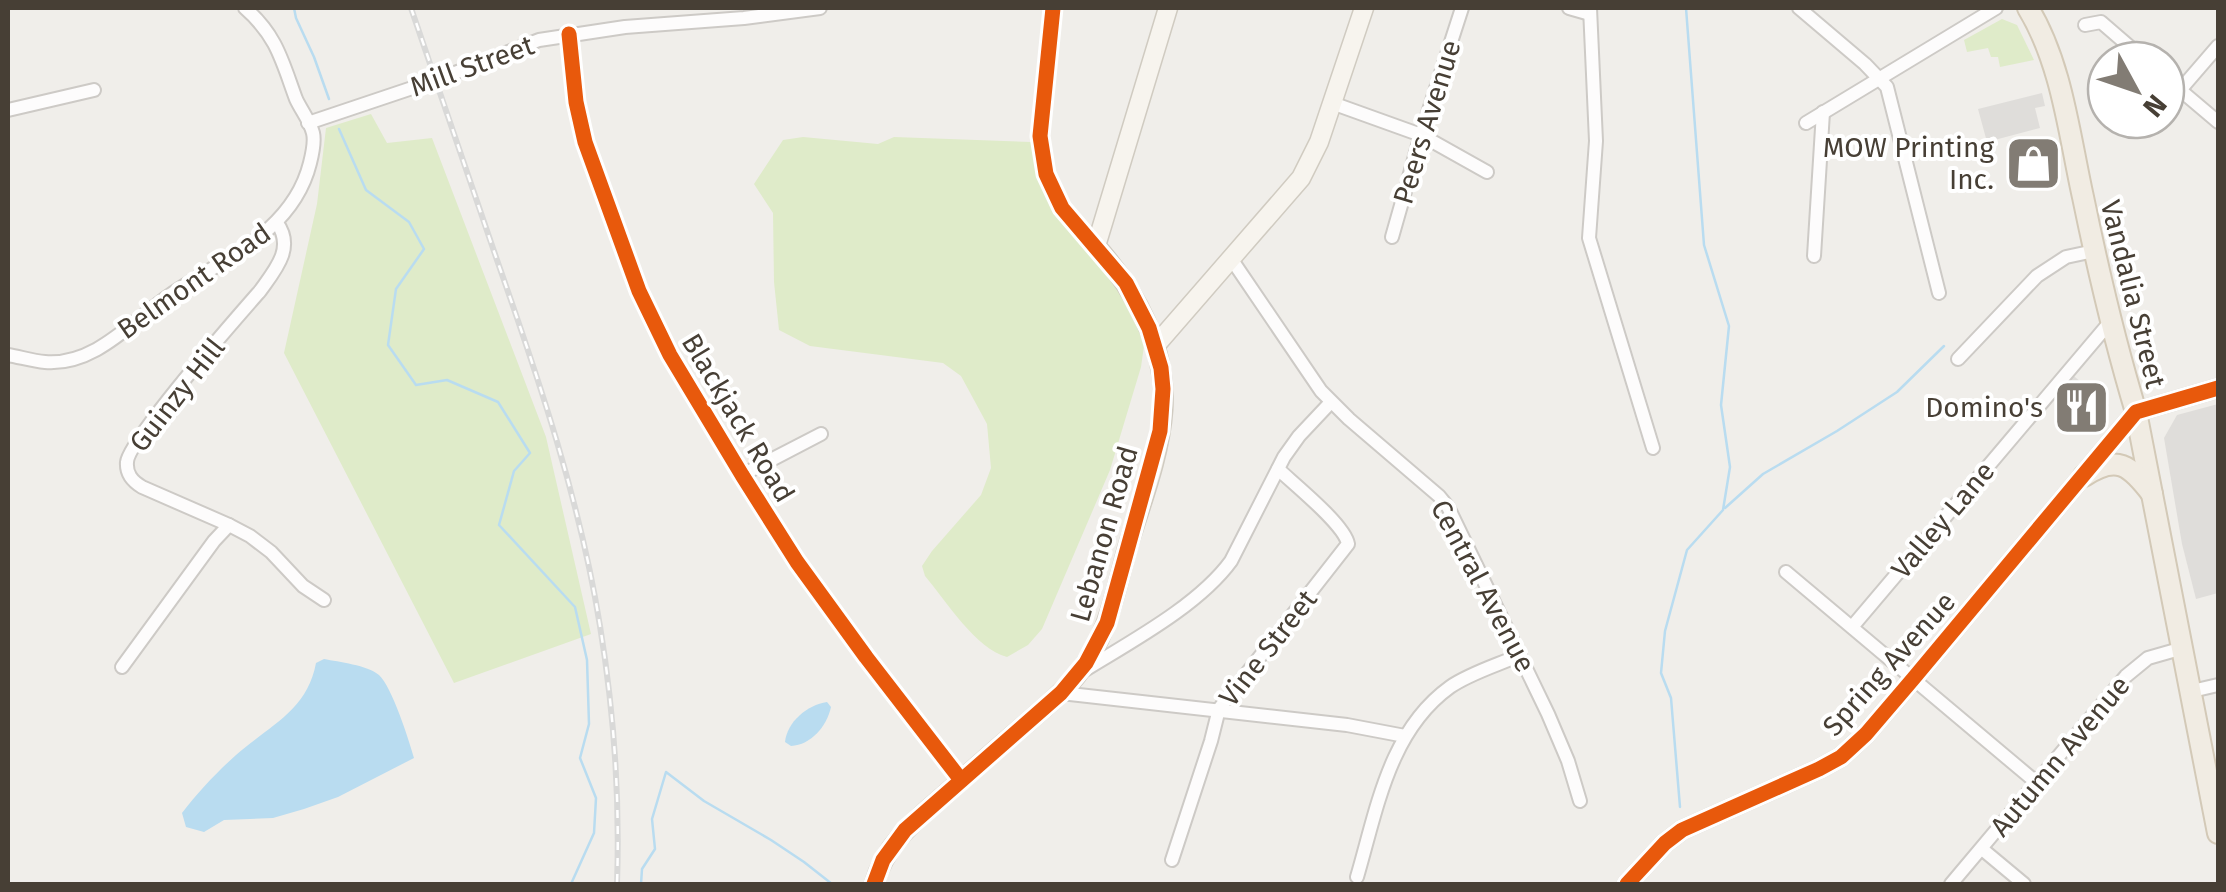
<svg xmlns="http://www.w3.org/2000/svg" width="2226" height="892" viewBox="0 0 2226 892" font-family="'Fira Sans',sans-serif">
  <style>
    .green { fill: #dfebc9 }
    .parking { fill: #dfddda }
    .water { fill: #b9dcf0 }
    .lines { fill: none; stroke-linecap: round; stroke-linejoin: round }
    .stream { stroke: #b9dcf0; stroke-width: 2.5 }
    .street-casing { stroke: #cdcac6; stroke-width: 16 }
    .secondary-casing { stroke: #d0cbc1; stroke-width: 21 }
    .primary-casing { stroke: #d3c9b7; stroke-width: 24 }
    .street { stroke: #fdfcfc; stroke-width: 12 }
    .secondary { stroke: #f7f4ee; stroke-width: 18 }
    .primary { stroke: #f1ece3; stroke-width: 20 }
    .rail-casing { stroke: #d9d9d8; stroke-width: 6 }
    .rail { stroke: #fff; stroke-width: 2.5; stroke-dasharray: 8; stroke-linecap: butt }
    .cycleway-casing { stroke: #fff; stroke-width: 21 }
    .cycleway { stroke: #e8590c; stroke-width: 15 }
    .labels { text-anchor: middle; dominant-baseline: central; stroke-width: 8; stroke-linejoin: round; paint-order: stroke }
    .street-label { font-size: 28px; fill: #473f35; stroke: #fff }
    .poi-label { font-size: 28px; fill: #473f35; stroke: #fff; text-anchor: end }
  </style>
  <rect width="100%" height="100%" fill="#f0eeea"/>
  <g class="green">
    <polygon points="2002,19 2017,25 2034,60 2000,67 1998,57 1991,57 1988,48 1967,52 1964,40"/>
    <polygon points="371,114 387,143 432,138 546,437 591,634 454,683 284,353 317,204 326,128"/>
    <path d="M803,137L878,144L894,137L1031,142L1046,190L1058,215L1078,240L1108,274L1134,313L1145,339L1141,367L1110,470L1042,629L1028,645L1007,657C976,649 946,601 925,576L922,566L932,551L981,495L991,468L987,424L961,376L943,363L810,346L779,330L774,282L773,213L754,184L783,140Z"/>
  </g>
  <g class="parking">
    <polygon points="2042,93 2045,106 2035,108 2040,128 1987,142 1978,109"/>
    <polygon points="2070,373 2109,405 2089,429 2083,424 2097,406 2079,392 2065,408 2051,397"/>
    <polygon points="2218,404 2218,593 2196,599 2182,544 2164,438 2177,415"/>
  </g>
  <g class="water">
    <path d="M324,659C339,662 367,665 379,675C392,687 409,740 414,758L338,797L304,809L273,818L224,820L204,832L186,827L182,813C198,792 217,772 236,755C270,725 307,711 316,663Z"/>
    <path d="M827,702L831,707C827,726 811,745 791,746L785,742C787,722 807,705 827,702Z"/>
  </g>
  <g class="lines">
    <g class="stream">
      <polyline points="294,8 296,18 314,57 329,99"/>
      <polyline points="339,129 366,190 409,222 424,249 396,289 388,345 416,385 447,380 498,402 530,453 514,471 499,525 575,607 587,660 589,724 580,758 596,798 594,833 571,884"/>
      <polyline points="1725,508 1763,474 1837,431 1897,392 1944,346"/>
      <polyline points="1680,807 1671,698 1661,673 1665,631 1687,550 1723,510 1730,467 1721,405 1729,326 1704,245 1686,8"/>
      <polyline points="641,884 642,869 655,849 652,819 666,772 704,801 771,840 804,862 832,884"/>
    </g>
    <defs>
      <g id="street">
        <path d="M1053,8L1040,136C1045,186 1062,211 1096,246"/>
        <polyline points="1569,8 1590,14"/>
        <polyline points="1590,8 1596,141 1589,238 1653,448"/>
        <polyline points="1799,8 1865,64 1887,87 1939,293"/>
        <polyline points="2085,25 2101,22 2145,60"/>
        <polyline points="569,34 576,102 585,142 639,291 670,355 742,475 797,562 866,657 961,780"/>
        <polyline points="2166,78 2218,122"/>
        <polyline points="2180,90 2218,46"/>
        <polyline points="1332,103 1421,135 1487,172"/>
        <polyline points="8,110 94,90"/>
        <polyline points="308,123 442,78 539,40 625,27 744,18 820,8"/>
        <polyline points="1806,123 1996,8"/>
        <path d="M277,223C295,248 275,270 260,291C239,315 128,441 127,462C126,474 132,481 142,487L229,525L250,536L271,552L303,586L324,600"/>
        <polyline points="1392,237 1421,135 1462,8"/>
        <polyline points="1814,256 1823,112"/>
        <polyline points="1232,260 1321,391 1349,419 1439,496 1448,507 1548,714 1568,761 1580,801"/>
        <path d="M8,355C20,357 33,361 45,362C95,366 132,321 170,295C223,259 293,232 310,163C312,155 315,141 313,133C310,121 301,110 296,99C282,61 277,36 245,8"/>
        <polyline points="1958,359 2037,276 2066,257 2094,251"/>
        <polyline points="742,475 821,434"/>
        <polyline points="1786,572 2037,783"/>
        <polyline points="1852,627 2111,321"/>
        <polyline points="122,667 214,541 229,525"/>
        <path d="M1085,670C1132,641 1199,605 1231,561L1284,457L1299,436L1331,402"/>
        <polyline points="2192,691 2218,685"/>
        <polyline points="1061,693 1347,725 1405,736"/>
        <polyline points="1982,849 2024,884"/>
        <path d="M1172,860L1211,741L1219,709L1348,544C1345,525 1294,484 1278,469"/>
        <path d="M1357,877C1377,809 1389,731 1450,687C1470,673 1498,665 1520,655"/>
        <polyline points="1951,884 2126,676 2148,658 2183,648"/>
      </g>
      <g id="secondary">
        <polyline points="1155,346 1301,178 1319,142 1364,8"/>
        <path d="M874,884C886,842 917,819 948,792C975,768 1001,745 1028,722C1045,707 1063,693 1077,675C1107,639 1115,593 1127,549C1140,506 1160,456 1163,410C1167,348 1136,291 1096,246L1168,8"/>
        <polyline points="1627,884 1665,843 1682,830 1819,769 1841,757 1866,734 1913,679 2136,412 2218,388"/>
      </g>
      <g id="primary">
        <path d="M2028,8C2062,64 2069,134 2083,197C2098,270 2115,342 2136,412L2218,833"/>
        <path d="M2084,476C2117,454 2130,465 2152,494"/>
      </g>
    </defs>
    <use href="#street" class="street-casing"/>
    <use href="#secondary" class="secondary-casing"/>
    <use href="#primary" class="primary-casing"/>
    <use href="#street" class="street"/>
    <use href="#secondary" class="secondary"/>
    <use href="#primary" class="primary"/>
    <defs>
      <path id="rail" d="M411,8C440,91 468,176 497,260C539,380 580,501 600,626C614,712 620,798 617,884"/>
    </defs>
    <use href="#rail" class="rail-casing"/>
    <use href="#rail" class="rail"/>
    <defs>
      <g id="cycleway">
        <polyline points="569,34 576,102 585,142 639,291 670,355 742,475 797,562 866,657 961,780"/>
        <polyline points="874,884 883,860 905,830 1061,693 1086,663 1107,623 1160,431 1163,389 1161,368 1149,328 1126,283 1062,208 1046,174 1040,136 1053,8"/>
        <polyline points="1627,884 1665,843 1682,830 1819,769 1841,757 1866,734 1913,679 2136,412 2218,388"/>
      </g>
    </defs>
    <use href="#cycleway" class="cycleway-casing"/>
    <use href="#cycleway" class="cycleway"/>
  </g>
  <defs>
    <symbol id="shop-square" viewBox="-11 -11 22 22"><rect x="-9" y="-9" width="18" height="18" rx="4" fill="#827c74" stroke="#fff"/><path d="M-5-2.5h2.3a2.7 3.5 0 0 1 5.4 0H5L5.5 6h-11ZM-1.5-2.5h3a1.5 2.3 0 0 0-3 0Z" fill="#fff"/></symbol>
    <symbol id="restaurant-square" viewBox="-11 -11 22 22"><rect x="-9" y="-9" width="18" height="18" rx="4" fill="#827c74" stroke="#fff"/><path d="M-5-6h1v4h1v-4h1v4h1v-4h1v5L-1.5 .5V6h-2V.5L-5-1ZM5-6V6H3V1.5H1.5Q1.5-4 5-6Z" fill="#fff"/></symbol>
  </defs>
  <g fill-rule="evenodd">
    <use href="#shop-square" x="2002" y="132" width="63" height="63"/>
    <use href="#restaurant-square" x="2050" y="376" width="63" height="63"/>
  </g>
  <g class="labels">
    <g class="street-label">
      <text transform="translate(472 66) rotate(-20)">Mill Street</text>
      <text transform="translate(1427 122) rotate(-73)">Peers Avenue</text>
      <text transform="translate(194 281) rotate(-35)">Belmont Road</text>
      <text transform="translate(2133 294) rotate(76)">Vandalia Street</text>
      <text transform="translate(177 395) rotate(-52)">Guinzy Hill</text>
      <text transform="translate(738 418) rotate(59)">Blackjack Road</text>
      <text transform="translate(1943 520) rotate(-50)">Valley Lane</text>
      <text transform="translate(1104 534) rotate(-74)">Lebanon Road</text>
      <text transform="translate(1483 586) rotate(62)">Central Avenue</text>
      <text transform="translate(1268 648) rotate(-52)">Vine Street</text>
      <text transform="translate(1889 664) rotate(-48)">Spring Avenue</text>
      <text transform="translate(2060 756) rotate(-50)">Autumn Avenue</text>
    </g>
    <g class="poi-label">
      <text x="1994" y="147">MOW Printing<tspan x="1994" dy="32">Inc.</tspan></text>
      <text x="2043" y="407">Domino's</text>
    </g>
  </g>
  <rect width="2226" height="892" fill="none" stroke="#473f35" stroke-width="20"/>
  <g transform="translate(2136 90) rotate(130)"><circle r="48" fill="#ffffff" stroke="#b5b2ae" stroke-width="2.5"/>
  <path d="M0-8L18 38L0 25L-18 38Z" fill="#827c74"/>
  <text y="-15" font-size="28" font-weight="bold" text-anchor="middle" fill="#473f35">N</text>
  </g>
</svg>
